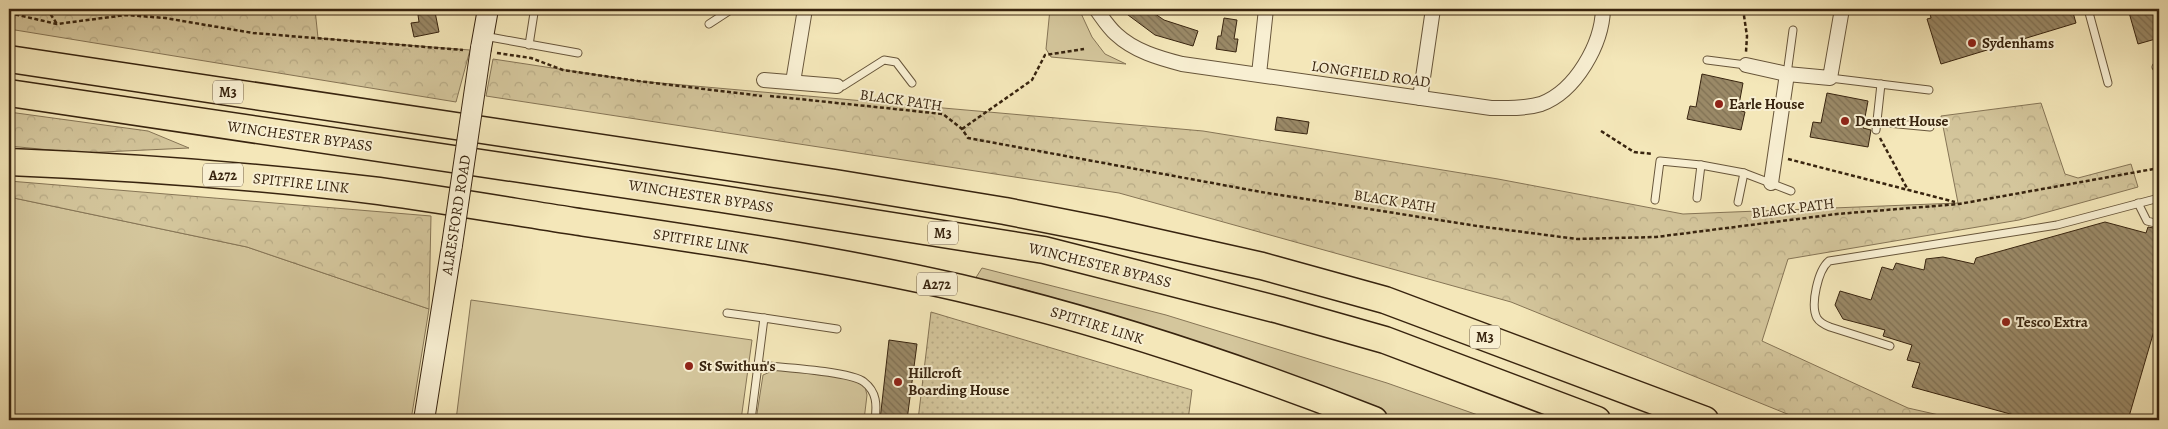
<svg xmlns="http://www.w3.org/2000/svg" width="2168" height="429" viewBox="0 0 2168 429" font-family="Alegreya,serif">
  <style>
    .green { fill: #d4c69c; stroke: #867556 }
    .forest { fill: url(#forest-crowns); stroke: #867556 }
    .park { fill: url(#park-dots); stroke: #867556 }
    .building { fill: url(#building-back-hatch); stroke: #38240f }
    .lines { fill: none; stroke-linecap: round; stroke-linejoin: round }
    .lane-casing { stroke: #67553a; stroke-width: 9 }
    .street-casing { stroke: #67553a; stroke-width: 16 }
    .secondary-casing { stroke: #38240f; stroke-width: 22 }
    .highway-casing { stroke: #38240f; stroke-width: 29 }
    .path { stroke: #38240f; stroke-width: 2.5; stroke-dasharray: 4 2.5; stroke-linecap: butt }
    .lane { stroke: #f8efd2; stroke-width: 7 }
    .street { stroke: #f8efd2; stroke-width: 14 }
    .secondary { stroke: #f8efd2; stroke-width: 20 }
    .highway { stroke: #f4e7b9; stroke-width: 26 }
    .secondary-bridge-casing { stroke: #38240f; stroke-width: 22; stroke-linecap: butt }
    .secondary-bridge { stroke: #f8efd2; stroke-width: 20 }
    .poi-dot { fill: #8f2418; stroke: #f8efd2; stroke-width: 2 }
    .labels { text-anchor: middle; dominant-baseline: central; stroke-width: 4; stroke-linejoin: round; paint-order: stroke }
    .shield { fill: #f8efd2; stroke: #72614a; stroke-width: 1 }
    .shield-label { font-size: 14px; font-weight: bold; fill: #38240f }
    .poi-label { font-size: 15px; font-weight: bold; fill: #38240f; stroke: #f8efd2; text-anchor: start }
    .street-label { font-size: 15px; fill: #38240f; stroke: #f8efd2 }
  </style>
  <defs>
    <pattern id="forest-crowns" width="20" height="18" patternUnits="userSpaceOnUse" patternTransform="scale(1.25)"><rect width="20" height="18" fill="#d4c69c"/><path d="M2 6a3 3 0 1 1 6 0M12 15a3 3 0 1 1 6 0" fill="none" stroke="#b7aa85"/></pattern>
    <pattern id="park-dots" width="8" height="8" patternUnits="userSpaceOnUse" patternTransform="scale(1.25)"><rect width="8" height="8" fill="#d4c69c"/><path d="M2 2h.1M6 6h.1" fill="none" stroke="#b7aa85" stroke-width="1.8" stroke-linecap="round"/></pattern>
    <pattern id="building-back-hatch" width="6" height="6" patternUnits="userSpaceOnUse" patternTransform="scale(1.25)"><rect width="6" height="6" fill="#9a8967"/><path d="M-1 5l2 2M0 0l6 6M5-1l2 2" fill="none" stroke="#7f7053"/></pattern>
  </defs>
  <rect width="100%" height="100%" fill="#f4e7b9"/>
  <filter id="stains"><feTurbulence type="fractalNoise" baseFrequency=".004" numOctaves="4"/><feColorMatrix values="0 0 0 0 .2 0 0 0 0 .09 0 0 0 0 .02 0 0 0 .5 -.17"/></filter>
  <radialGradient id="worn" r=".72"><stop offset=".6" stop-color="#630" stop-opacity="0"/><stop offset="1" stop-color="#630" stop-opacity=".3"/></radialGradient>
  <g class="green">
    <polygon points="1050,9 1079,9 1092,37 1105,54 1126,64 1051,57 1046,49"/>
    <polygon points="9,197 247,247 429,309 411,420 9,420"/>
    <polygon points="982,268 1166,315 1387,383 1492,420 1402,420 1140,325 1023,289 975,279"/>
    <polygon points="471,300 752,340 741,420 456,420"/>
    <polygon points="777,369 854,379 865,387 867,395 864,420 756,420 763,375"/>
  </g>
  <g class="forest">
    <polygon points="9,9 315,9 318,38 470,50 456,102 9,29"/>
    <polygon points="493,59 638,81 1203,131 1498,179 1683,214 1958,203 1941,116 2041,103 2065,174 2078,178 2131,164 2138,187 2019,220 1788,259 1762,341 1908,408 1961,420 1802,420 1511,302 1119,193 486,96"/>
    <polygon points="9,112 148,131 189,148 81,153 9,146"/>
    <polygon points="9,181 431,216 429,309 247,247 9,197"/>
  </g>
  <polygon class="park" points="931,312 1192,390 1188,420 918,420"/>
  <g class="building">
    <polygon points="1120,9 1148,9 1164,20 1198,31 1193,46 1155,35"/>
    <polygon points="1929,9 2072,9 2076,23 1941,64 1927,19 1931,18"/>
    <polygon points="2128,9 2159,9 2159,38 2138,44"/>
    <polygon points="435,12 439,32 414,37 411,23 419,22 418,15"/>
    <polygon points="1224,18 1237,20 1234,39 1238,39 1236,52 1216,49 1218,36 1221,36"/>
    <polygon points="1702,74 1743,83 1738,110 1745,112 1741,130 1687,119 1690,106 1696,107"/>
    <polygon points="1827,93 1868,101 1863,128 1871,130 1868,147 1810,137 1813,122 1821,123"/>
    <polygon points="1277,117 1309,122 1307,134 1275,130"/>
    <polygon points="2105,222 2146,233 2148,227 2159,229 2159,325 2156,324 2128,420 2032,420 1912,387 1920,363 1907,360 1912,345 1883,336 1885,330 1843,319 1835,305 1840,291 1871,300 1882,267 1893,270 1896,263 1924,270 1926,259 1943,257 1974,264 1976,258"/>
    <polygon points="889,340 917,344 907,420 880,420"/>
  </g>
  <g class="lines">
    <defs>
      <g id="lane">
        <polyline points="2088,9 2108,83"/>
        <polyline points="709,24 732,9"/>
        <polyline points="484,36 578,53"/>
        <polyline points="529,45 534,13"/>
        <polyline points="1707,60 1746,65"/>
        <polyline points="2156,67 2159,66"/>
        <polyline points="1787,74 1793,30"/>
        <polyline points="1830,78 1929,90"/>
        <polyline points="837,86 843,86 884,60 896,62 912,83"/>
        <polyline points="1877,122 1930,127"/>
        <polyline points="1876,130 1881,84"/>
        <polyline points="1697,198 1701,165"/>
        <polyline points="1655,200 1660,161 1701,165 1744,173 1791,191"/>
        <polyline points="1738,202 1744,173"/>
        <polyline points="2138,203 2147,221 2159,224"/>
        <polyline points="727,313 764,318"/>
        <path d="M1890,346L1830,327C1825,325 1820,323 1817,318C1810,305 1818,270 1829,261L2057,225L2159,198"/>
        <path d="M758,365C778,367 851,371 864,382C877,392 877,405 875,420"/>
        <polyline points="751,420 764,318 837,329"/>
      </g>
      <g id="street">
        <path d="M1096,9C1102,17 1108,27 1116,34C1134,51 1159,58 1182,64L1491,108C1507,108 1525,109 1541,104C1576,91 1602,44 1603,9"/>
        <polyline points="1746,65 1787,74 1830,78 1842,9"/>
        <polyline points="1259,74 1266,9"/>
        <polyline points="764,80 837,86"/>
        <polyline points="793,82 805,9"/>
        <polyline points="1420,98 1433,9"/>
        <polyline points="1771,183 1787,74"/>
      </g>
      <g id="secondary">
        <polyline points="481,48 488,9"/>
        <polyline points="424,420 452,245"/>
      </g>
      <g id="highway">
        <polyline points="9,59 835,183 1005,211 1101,230 1262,266 1385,300 1705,420"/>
        <polyline points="9,93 722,199 1044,250 1279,310 1385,340 1597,420"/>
        <path d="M9,162C133,167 256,176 379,191C444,200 509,211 573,221C702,240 833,259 960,288C1101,321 1239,367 1374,420"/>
      </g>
    </defs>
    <use href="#lane" class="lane-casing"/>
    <use href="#street" class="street-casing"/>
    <use href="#secondary" class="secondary-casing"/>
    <use href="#highway" class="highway-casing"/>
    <g class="path">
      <polyline points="47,9 57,24"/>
      <polyline points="1743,9 1747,36 1746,52"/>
      <polyline points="9,13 57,24 126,15 165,18 253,33 463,50"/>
      <polyline points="497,53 531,58 563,70 638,81 762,96"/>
      <polyline points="770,96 943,114 962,129 968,138 1261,192 1477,226 1577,239 1656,237 1837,214 1959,204 2159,168"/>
      <polyline points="962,129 1032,80 1045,55 1084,49"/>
      <polyline points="1601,131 1634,152 1653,154"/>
      <polyline points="1880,138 1908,190"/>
      <polyline points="1788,159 1955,202"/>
    </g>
    <use href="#lane" class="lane"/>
    <use href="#street" class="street"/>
    <use href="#secondary" class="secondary"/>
    <use href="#highway" class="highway"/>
    <defs>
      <polyline id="secondary-bridge" points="452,245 481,48"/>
    </defs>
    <use href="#secondary-bridge" class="secondary-bridge-casing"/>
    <use href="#secondary-bridge" class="secondary-bridge"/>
  </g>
  <g class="poi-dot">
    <circle cx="1972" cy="43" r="5"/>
    <circle cx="1719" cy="104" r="5"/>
    <circle cx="1845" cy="121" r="5"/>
    <circle cx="2006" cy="322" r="5"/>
    <circle cx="689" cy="366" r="5"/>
    <circle cx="898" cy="382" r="5"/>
  </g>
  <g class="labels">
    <g class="shield">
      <rect x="213" y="80.5" width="30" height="23" rx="4"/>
      <rect x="203" y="163.5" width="40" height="23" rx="4"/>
      <rect x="928" y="221.5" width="30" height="23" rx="4"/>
      <rect x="917" y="272.5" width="40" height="23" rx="4"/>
      <rect x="1470" y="325.5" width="30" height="23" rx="4"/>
    </g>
    <g class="shield-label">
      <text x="228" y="92">M3</text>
      <text x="223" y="175">A272</text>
      <text x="943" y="233">M3</text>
      <text x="937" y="284">A272</text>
      <text x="1485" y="337">M3</text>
    </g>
    <g class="poi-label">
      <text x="1982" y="43">Sydenhams</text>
      <text x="1729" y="104">Earle House</text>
      <text x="1855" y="121">Dennett House</text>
      <text x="2016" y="322">Tesco Extra</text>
      <text x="699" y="366">St Swithun's</text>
      <text x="908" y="373">Hillcroft<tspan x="908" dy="17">Boarding House</tspan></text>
    </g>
    <g class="street-label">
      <text transform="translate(1371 74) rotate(8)">LONGFIELD ROAD</text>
      <text transform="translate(901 100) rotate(8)">BLACK PATH</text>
      <text transform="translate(300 136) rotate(8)">WINCHESTER BYPASS</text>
      <text transform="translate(301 183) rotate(6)">SPITFIRE LINK</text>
      <text transform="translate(701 196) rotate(9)">WINCHESTER BYPASS</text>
      <text transform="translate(1395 201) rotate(9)">BLACK PATH</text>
      <text transform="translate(1793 208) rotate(-7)">BLACK PATH</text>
      <text transform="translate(456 215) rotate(-81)">ALRESFORD ROAD</text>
      <text transform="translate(701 241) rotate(9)">SPITFIRE LINK</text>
      <text transform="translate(1100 265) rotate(14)">WINCHESTER BYPASS</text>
      <text transform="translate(1097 325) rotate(17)">SPITFIRE LINK</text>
    </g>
  </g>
  <rect width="2168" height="429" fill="none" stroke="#f4e7b9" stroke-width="30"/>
  <rect x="10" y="10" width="2148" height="409" fill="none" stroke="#38240f" stroke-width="2.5"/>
  <rect x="15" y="15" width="2138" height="399" fill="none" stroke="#38240f"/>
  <rect width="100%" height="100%" filter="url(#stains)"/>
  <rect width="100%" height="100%" fill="url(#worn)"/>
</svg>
